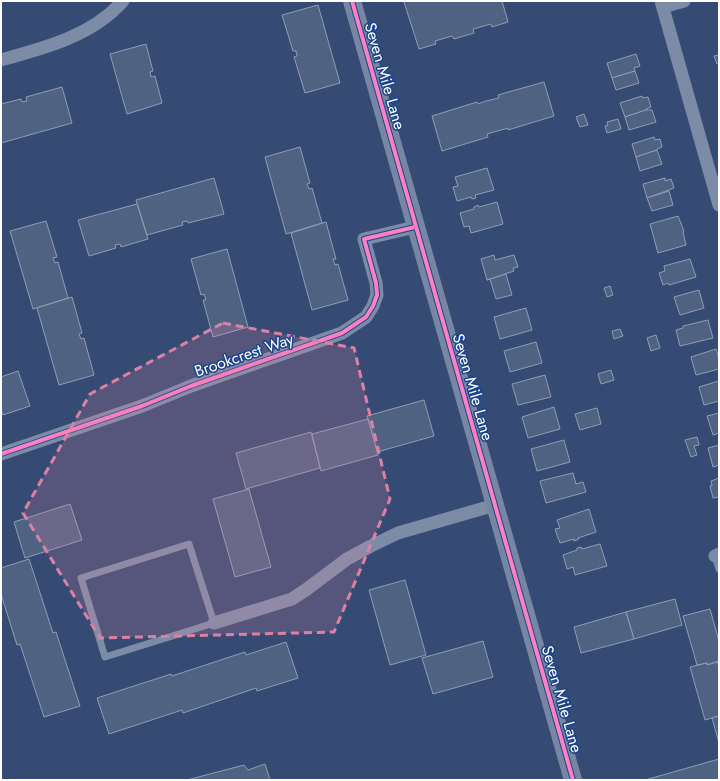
<svg xmlns="http://www.w3.org/2000/svg" width="720" height="781" viewBox="0 0 720 781" font-family="Jost,sans-serif">
  <style>
    .building { fill: #4f6282; stroke: #909eb5 }
    .lines { fill: none; stroke-linecap: round; stroke-linejoin: round }
    .lane { stroke: #7c8ca7; stroke-width: 7 }
    .street { stroke: #7c8ca7; stroke-width: 13 }
    .secondary { stroke: #7787a3; stroke-width: 18 }
    .cycleway-casing { stroke: #1a448e; stroke-width: 6 }
    .cycleway { stroke: #ff80c0; stroke-width: 4 }
    .marked { fill: #dd80a5; fill-opacity: 0.2; stroke: #dd80a5; stroke-width: 3; stroke-dasharray: 8 5; stroke-linejoin: round }
    .labels { text-anchor: middle; dominant-baseline: central; stroke-width: 3; stroke-linejoin: round; paint-order: stroke }
    .street-label { font-size: 16px; fill: #fff; stroke: #1a448e }
  </style>
  <rect width="100%" height="100%" fill="#354b73"/>
  <g class="building">
    <polygon points="408,1 502,1 508,22 492,27 491,24 473,29 474,33 454,39 452,36 435,41 436,44 419,49 404,2"/>
    <polygon points="318,5 340,83 305,93 294,57 297,56 296,51 293,51 282,15"/>
    <polygon points="146,44 153,71 150,72 151,77 155,76 162,103 127,114 110,54"/>
    <polygon points="636,54 640,66 634,68 635,71 612,78 607,63"/>
    <polygon points="719,55 719,63 717,64 714,56"/>
    <polygon points="635,71 639,83 616,90 612,78"/>
    <polygon points="544,82 554,116 508,130 508,128 487,134 488,137 442,151 432,116 477,102 478,104 486,101 499,98 498,95"/>
    <polygon points="62,87 72,123 1,143 1,104 21,99 22,102 27,101 26,97"/>
    <polygon points="642,96 643,98 648,97 651,107 646,109 646,110 625,117 620,103"/>
    <polygon points="646,110 652,110 656,122 629,130 625,117"/>
    <polygon points="584,114 588,125 580,127 576,117"/>
    <polygon points="618,119 621,129 607,133 605,126 608,125 607,122"/>
    <polygon points="654,137 655,140 660,139 662,147 657,149 657,150 636,157 632,144"/>
    <polygon points="300,147 310,183 307,184 309,189 312,188 322,223 286,234 265,157"/>
    <polygon points="657,150 662,164 640,171 636,157"/>
    <polygon points="487,168 494,190 475,195 476,198 472,199 471,197 457,201 453,187 458,186 455,177"/>
    <polygon points="214,178 224,214 188,223 187,221 182,222 183,225 147,235 136,200"/>
    <polygon points="665,178 665,181 671,179 674,188 647,198 643,184"/>
    <polygon points="669,191 673,205 652,211 647,198"/>
    <polygon points="497,202 503,224 471,233 469,226 464,227 460,213 474,209 474,207 478,205 479,207"/>
    <polygon points="137,204 148,239 121,247 120,244 115,245 116,248 89,256 78,220"/>
    <polygon points="678,216 684,231 683,232 686,245 658,253 650,224"/>
    <polygon points="46,221 57,257 53,258 55,263 58,262 68,298 33,309 10,231"/>
    <polygon points="326,222 336,259 333,259 335,265 338,264 348,300 312,310 291,233"/>
    <polygon points="227,249 248,327 213,337 203,300 206,300 204,294 201,295 191,259"/>
    <polygon points="494,255 495,260 514,255 518,267 513,268 514,271 487,280 481,259"/>
    <polygon points="690,259 696,277 669,285 668,283 663,285 659,273 665,271 664,266"/>
    <polygon points="506,274 512,295 496,299 490,279 487,280"/>
    <polygon points="610,286 613,295 607,297 604,288"/>
    <polygon points="699,290 704,308 680,315 674,297"/>
    <polygon points="72,297 82,333 79,334 81,339 84,338 94,375 59,385 37,308"/>
    <polygon points="526,308 532,330 500,339 494,317"/>
    <polygon points="708,320 713,338 680,346 676,330 683,328 683,326"/>
    <polygon points="620,329 623,336 614,339 612,331"/>
    <polygon points="656,335 660,348 651,351 647,338"/>
    <polygon points="536,342 542,363 510,372 504,351"/>
    <polygon points="716,349 719,359 719,369 696,375 691,357"/>
    <polygon points="611,370 614,380 601,384 598,374"/>
    <polygon points="18,371 30,406 3,415 2,412 1,413 1,377"/>
    <polygon points="545,375 551,397 518,405 512,384"/>
    <polygon points="719,381 719,401 704,405 699,387"/>
    <polygon points="424,400 434,436 377,452 367,416"/>
    <polygon points="554,407 560,429 528,438 522,417"/>
    <polygon points="597,408 601,424 580,430 575,414"/>
    <polygon points="719,413 719,433 713,435 707,416"/>
    <polygon points="368,419 378,455 321,471 312,434"/>
    <polygon points="311,432 320,468 246,489 236,453"/>
    <polygon points="697,437 699,445 694,446 697,455 691,457 685,440"/>
    <polygon points="564,440 570,462 537,471 531,449"/>
    <polygon points="719,445 719,465 713,467 708,448"/>
    <polygon points="573,473 576,484 583,482 586,492 546,503 540,481"/>
    <polygon points="719,478 719,497 713,498 710,486 712,486 711,481"/>
    <polygon points="249,489 271,567 235,577 213,499"/>
    <polygon points="70,504 82,540 25,558 14,522"/>
    <polygon points="589,509 596,532 578,538 579,539 574,541 574,539 560,543 555,529 560,528 557,520"/>
    <polygon points="600,544 607,566 575,575 573,567 567,569 563,555 577,550 577,548 581,547 582,549"/>
    <polygon points="29,559 53,633 56,632 80,706 44,717 20,644 17,645 1,594 1,568"/>
    <polygon points="405,580 426,655 390,665 369,590"/>
    <polygon points="675,599 682,625 634,639 626,612"/>
    <polygon points="710,609 719,641 719,661 707,665 707,663 697,665 683,616"/>
    <polygon points="626,612 634,639 581,653 574,627"/>
    <polygon points="483,641 493,677 433,694 422,658"/>
    <polygon points="286,642 298,678 257,691 256,688 183,713 182,710 109,734 97,698 171,674 172,676 245,652 246,655"/>
    <polygon points="717,662 719,667 719,716 705,720 690,667 707,663 707,665"/>
    <polygon points="719,716 719,743 712,718"/>
    <polygon points="719,759 719,780 645,780"/>
    <polygon points="265,764 270,780 187,780 244,765 248,770"/>
  </g>
  <g class="lines">
    <g class="lane">
      <polygon points="189,544 214,623 105,657 81,578"/>
      <polyline points="715,556 719,569"/>
    </g>
    <g class="street">
      <polyline points="661,1 719,205"/>
      <polyline points="663,7 684,1"/>
      <path d="M1,60C45,48 92,36 123,1"/>
      <polyline points="1,454 142,406 191,386 342,333 366,317 373,306 377,295 376,283 364,239 415,227"/>
      <polyline points="715,556 719,554"/>
      <polyline points="214,623 292,599 307,589 347,559 371,546 398,533 495,505"/>
    </g>
    <polyline class="secondary" points="352,1 573,780"/>
    <defs>
      <g id="cycleway">
        <polyline points="352,1 573,780"/>
        <polyline points="1,454 142,406 191,386 342,333 366,317 373,306 377,295 376,283 364,239 415,227"/>
      </g>
    </defs>
    <use href="#cycleway" class="cycleway-casing"/>
    <use href="#cycleway" class="cycleway"/>
  </g>
  <path class="marked" d="M223,323L354,348L390,499L334,632L100,638L23,513L90,394Z"/>
  <g class="labels">
    <g class="street-label">
      <text transform="translate(385 76) rotate(74)">Seven Mile Lane</text>
      <text transform="translate(244 355) rotate(-19)">Brookcrest Way</text>
      <text transform="translate(473 387) rotate(74)">Seven Mile Lane</text>
      <text transform="translate(562 699) rotate(74)">Seven Mile Lane</text>
    </g>
  </g>
  <rect width="720" height="781" fill="none" stroke="#ffffff" stroke-width="4"/>
</svg>
